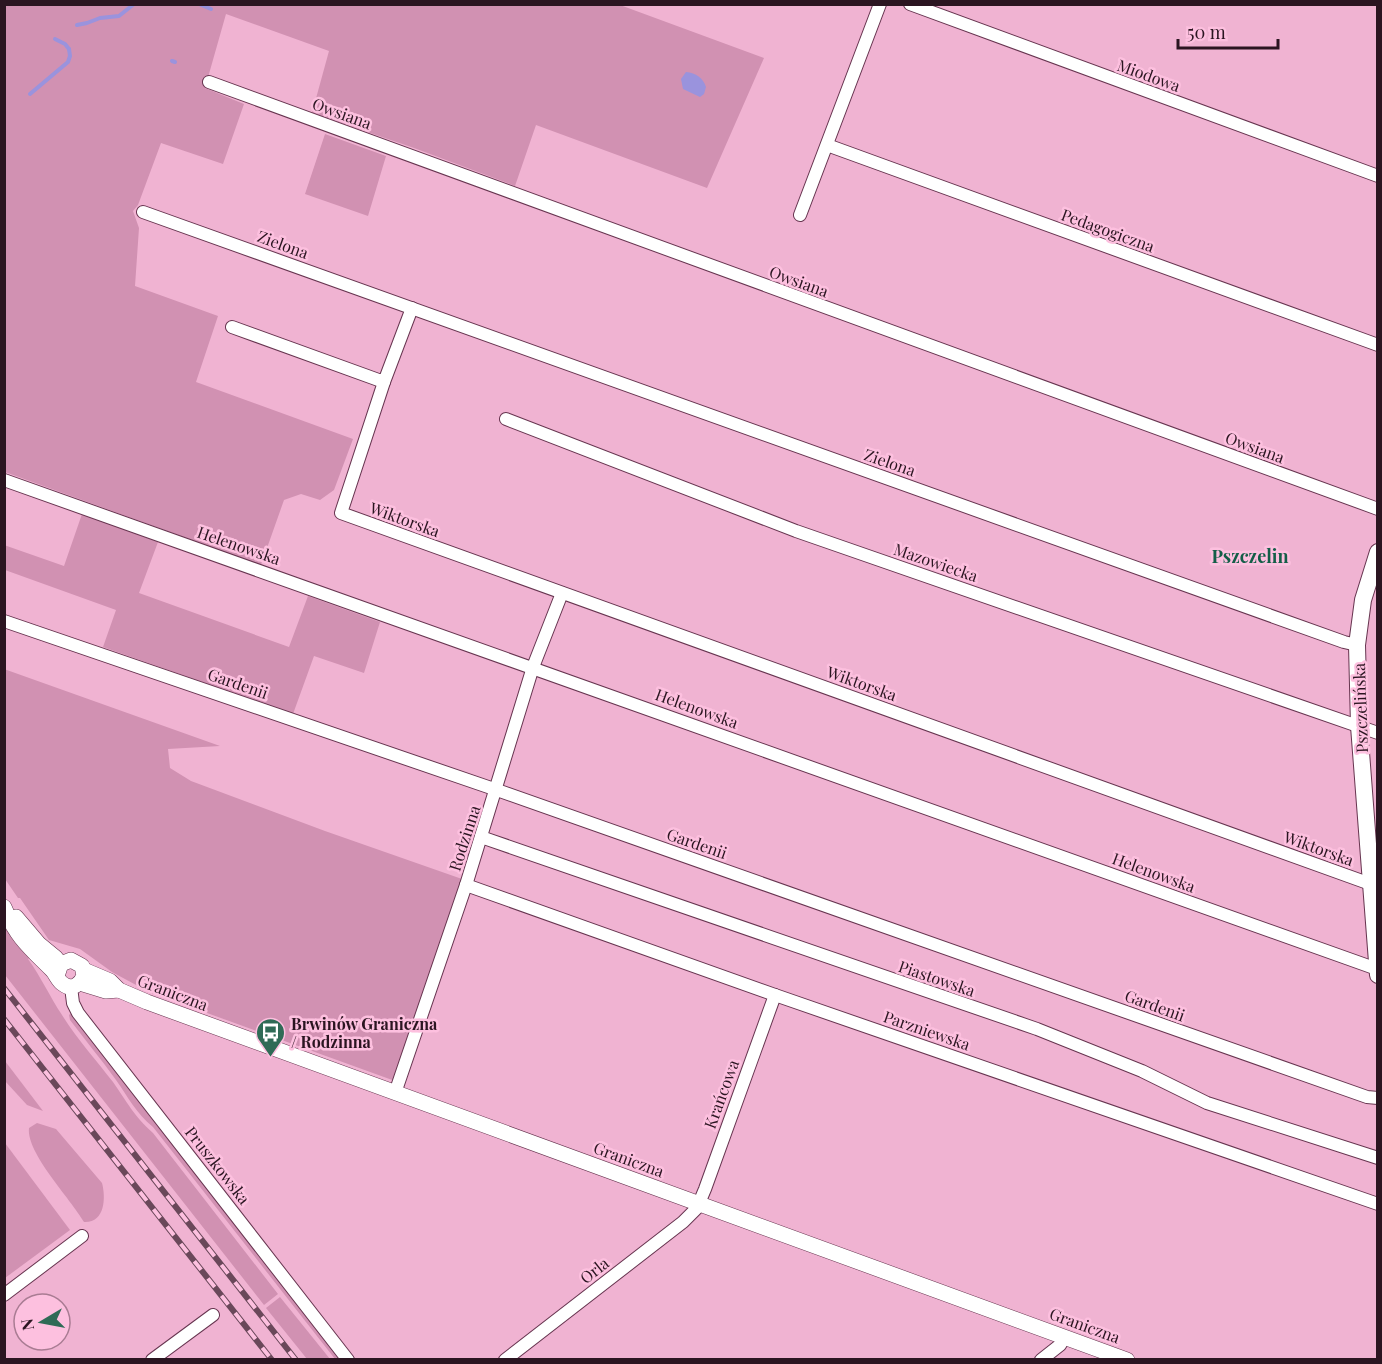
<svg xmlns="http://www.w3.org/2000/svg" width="1382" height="1364" viewBox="0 0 1382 1364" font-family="'Playfair Display',serif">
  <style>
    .green { fill: #d191b2 }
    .water { fill: #9a93dd }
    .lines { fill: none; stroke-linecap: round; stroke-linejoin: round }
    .stream { stroke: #9a93dd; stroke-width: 4 }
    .minor-casing { stroke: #673550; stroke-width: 14 }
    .tertiary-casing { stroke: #673550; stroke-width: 16 }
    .secondary-casing { stroke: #673550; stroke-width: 18 }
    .minor { stroke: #fff; stroke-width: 12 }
    .tertiary { stroke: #fff; stroke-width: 15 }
    .secondary { stroke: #fff; stroke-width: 16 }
    .rail-casing { stroke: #6a485a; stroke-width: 6 }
    .rail { stroke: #fdc0df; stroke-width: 4; stroke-dasharray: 11; stroke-linecap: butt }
    .labels { text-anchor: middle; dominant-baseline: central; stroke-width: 5; stroke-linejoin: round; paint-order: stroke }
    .street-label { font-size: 16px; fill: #2b1521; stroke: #fdc0df }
    .poi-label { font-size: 16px; font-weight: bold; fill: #2b1521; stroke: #fdc0df; text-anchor: start }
    .neighbourhood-label { font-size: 18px; font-weight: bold; fill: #145e48; stroke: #fdc0df }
  </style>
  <rect width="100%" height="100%" fill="#f0b3d2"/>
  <g class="green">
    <polygon points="4,5 620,5 764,58 707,188 536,125 515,186 414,148 312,113 329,51 226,14 205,88 244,104 223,164 161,143 138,205 133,211 139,228 135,286 218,316 196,382 353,439 334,490 320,500 301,494 284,500 261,565 5,472"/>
    <polygon points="325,134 386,156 368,216 305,194"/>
    <polygon points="82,514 158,542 139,593 289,647 308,596 380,622 364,673 314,656 293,714 103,647 116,610 5,570 4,545 64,566"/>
    <polygon points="4,669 220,746 168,749 170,768 191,781 325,831 462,879 395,1081 149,992 112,972 80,949 49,940 20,898 18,898 5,879"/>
    <path d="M4,919L31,956L28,959C41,977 50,997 62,1015C77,1039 96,1060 113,1082C127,1102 134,1116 153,1133L278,1294L264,1305L5,975Z"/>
    <path d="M71,1013L341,1359H335L153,1127C136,1113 128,1097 116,1080C101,1059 85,1040 70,1020L69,1015Z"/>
    <polygon points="5,1061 43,1111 27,1105 5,1081"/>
    <path d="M37,1123L56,1129L102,1183C106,1198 105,1223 84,1222C71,1199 26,1153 29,1128Z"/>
    <polygon points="5,1143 70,1230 5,1278"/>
    <polygon points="280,1297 330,1359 307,1359 266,1308"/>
  </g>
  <path class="water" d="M686,72C696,73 703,78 706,87L704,94L700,97L683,89L681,79Z"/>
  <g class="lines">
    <g class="stream">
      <polyline points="199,4 211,9"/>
      <polyline points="77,25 87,23 100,18 119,16 134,4"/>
      <polyline points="55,39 65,44 69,49"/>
      <polyline points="172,61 175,62"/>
      <polyline points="30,94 68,62 70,56 69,49"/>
    </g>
    <defs>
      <g id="minor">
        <polyline points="910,4 1378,176"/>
        <polyline points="209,82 1378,509"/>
        <polyline points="827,145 1378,345"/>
        <polyline points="143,212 1344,642 1357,645"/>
        <polyline points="800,215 880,4"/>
        <polyline points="232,327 384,382 412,308"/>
        <polyline points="384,382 341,513 1376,886"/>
        <polyline points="506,419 796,531 1378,733"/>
        <polyline points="4,480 1377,969"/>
        <polyline points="4,621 497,790 1367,1097 1378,1098"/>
        <polyline points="481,837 1037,1029 1142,1071 1207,1103 1378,1158"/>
        <polyline points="466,885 775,995 1378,1204"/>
        <polyline points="71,987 73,1003 78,1013 348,1360"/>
        <polyline points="395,1093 466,885 533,667 562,593"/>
        <polyline points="4,1295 82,1236"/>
        <polyline points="152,1360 213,1315"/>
        <polyline points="505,1360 683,1222 697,1208 705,1189 775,995"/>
        <polyline points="1041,1360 1060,1345 1065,1337"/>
      </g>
      <g id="tertiary">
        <path d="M4,907C16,937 30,948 52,970C56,974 58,981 63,984C72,991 81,984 84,975L82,966L71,960L61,964L57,976"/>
        <polyline points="16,917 39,944 56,958"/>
        <polyline points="84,970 110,981 119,990 147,1002 1127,1360"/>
        <polyline points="80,983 106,991 119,990"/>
      </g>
      <polyline id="secondary" points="1378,552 1363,600 1357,645 1359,726 1378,975"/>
    </defs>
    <use href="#minor" class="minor-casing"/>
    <use href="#tertiary" class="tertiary-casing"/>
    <use href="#secondary" class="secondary-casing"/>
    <use href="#minor" class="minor"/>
    <use href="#tertiary" class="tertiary"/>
    <use href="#secondary" class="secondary"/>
    <defs>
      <g id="rail">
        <polyline points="4,988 296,1360"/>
        <polyline points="4,1019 272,1360"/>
      </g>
    </defs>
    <use href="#rail" class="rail-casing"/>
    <use href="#rail" class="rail"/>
  </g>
  <defs>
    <symbol id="bus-pin" viewBox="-11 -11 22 30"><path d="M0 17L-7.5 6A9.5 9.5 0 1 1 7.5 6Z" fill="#2f6b56" stroke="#fdc0df"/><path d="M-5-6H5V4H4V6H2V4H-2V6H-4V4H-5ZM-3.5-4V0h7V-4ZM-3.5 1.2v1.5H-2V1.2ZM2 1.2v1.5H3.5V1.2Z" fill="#fff"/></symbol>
  </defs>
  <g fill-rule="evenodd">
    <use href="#bus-pin" x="254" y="1016" width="33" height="45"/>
  </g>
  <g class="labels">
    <g class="street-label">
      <text transform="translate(1149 75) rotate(20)">Miodowa</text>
      <text transform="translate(342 113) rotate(20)">Owsiana</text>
      <text transform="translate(1108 230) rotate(20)">Pedagogiczna</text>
      <text transform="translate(283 244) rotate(20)">Zielona</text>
      <text transform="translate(799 281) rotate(20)">Owsiana</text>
      <text transform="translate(1255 447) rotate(20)">Owsiana</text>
      <text transform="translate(890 462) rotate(19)">Zielona</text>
      <text transform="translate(405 519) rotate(20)">Wiktorska</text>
      <text transform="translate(239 545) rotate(19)">Helenowska</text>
      <text transform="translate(936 562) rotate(19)">Mazowiecka</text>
      <text transform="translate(238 683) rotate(19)">Gardenii</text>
      <text transform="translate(862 683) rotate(20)">Wiktorska</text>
      <text transform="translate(697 708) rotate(20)">Helenowska</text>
      <text transform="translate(1360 708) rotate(-92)">Pszczelińska</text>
      <text transform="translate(464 838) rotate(-72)">Rodzinna</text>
      <text transform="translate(697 843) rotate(19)">Gardenii</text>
      <text transform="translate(1319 848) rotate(20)">Wiktorska</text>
      <text transform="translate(1154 872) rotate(20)">Helenowska</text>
      <text transform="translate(937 978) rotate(19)">Piastowska</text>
      <text transform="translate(173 992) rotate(21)">Graniczna</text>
      <text transform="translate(1155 1005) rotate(20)">Gardenii</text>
      <text transform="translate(927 1030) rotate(19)">Parzniewska</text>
      <text transform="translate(721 1094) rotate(-70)">Krańcowa</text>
      <text transform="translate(629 1159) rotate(20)">Graniczna</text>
      <text transform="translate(218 1165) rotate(52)">Pruszkowska</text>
      <text transform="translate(594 1270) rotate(-38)">Orla</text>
      <text transform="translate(1085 1325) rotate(20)">Graniczna</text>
    </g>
    <g class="poi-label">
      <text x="291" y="1023">Brwinów Graniczna<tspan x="291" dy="18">/ Rodzinna</tspan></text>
    </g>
    <g class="neighbourhood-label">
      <text x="1250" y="556">Pszczelin</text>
    </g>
  </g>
  <rect width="1382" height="1364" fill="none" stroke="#2b1521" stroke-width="12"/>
  <g transform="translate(42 1322) rotate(260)"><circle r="28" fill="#fdc0df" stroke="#a97c93" stroke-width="1.5"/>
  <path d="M0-4.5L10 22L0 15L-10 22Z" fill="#2f6b56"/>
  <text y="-9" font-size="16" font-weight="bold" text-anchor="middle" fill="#2b1521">N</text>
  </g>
  <path d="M1178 39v9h100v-9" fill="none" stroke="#2b1521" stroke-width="3"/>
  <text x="1187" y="39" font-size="18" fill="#2b1521" stroke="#fdc0df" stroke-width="4.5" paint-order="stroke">50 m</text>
</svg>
